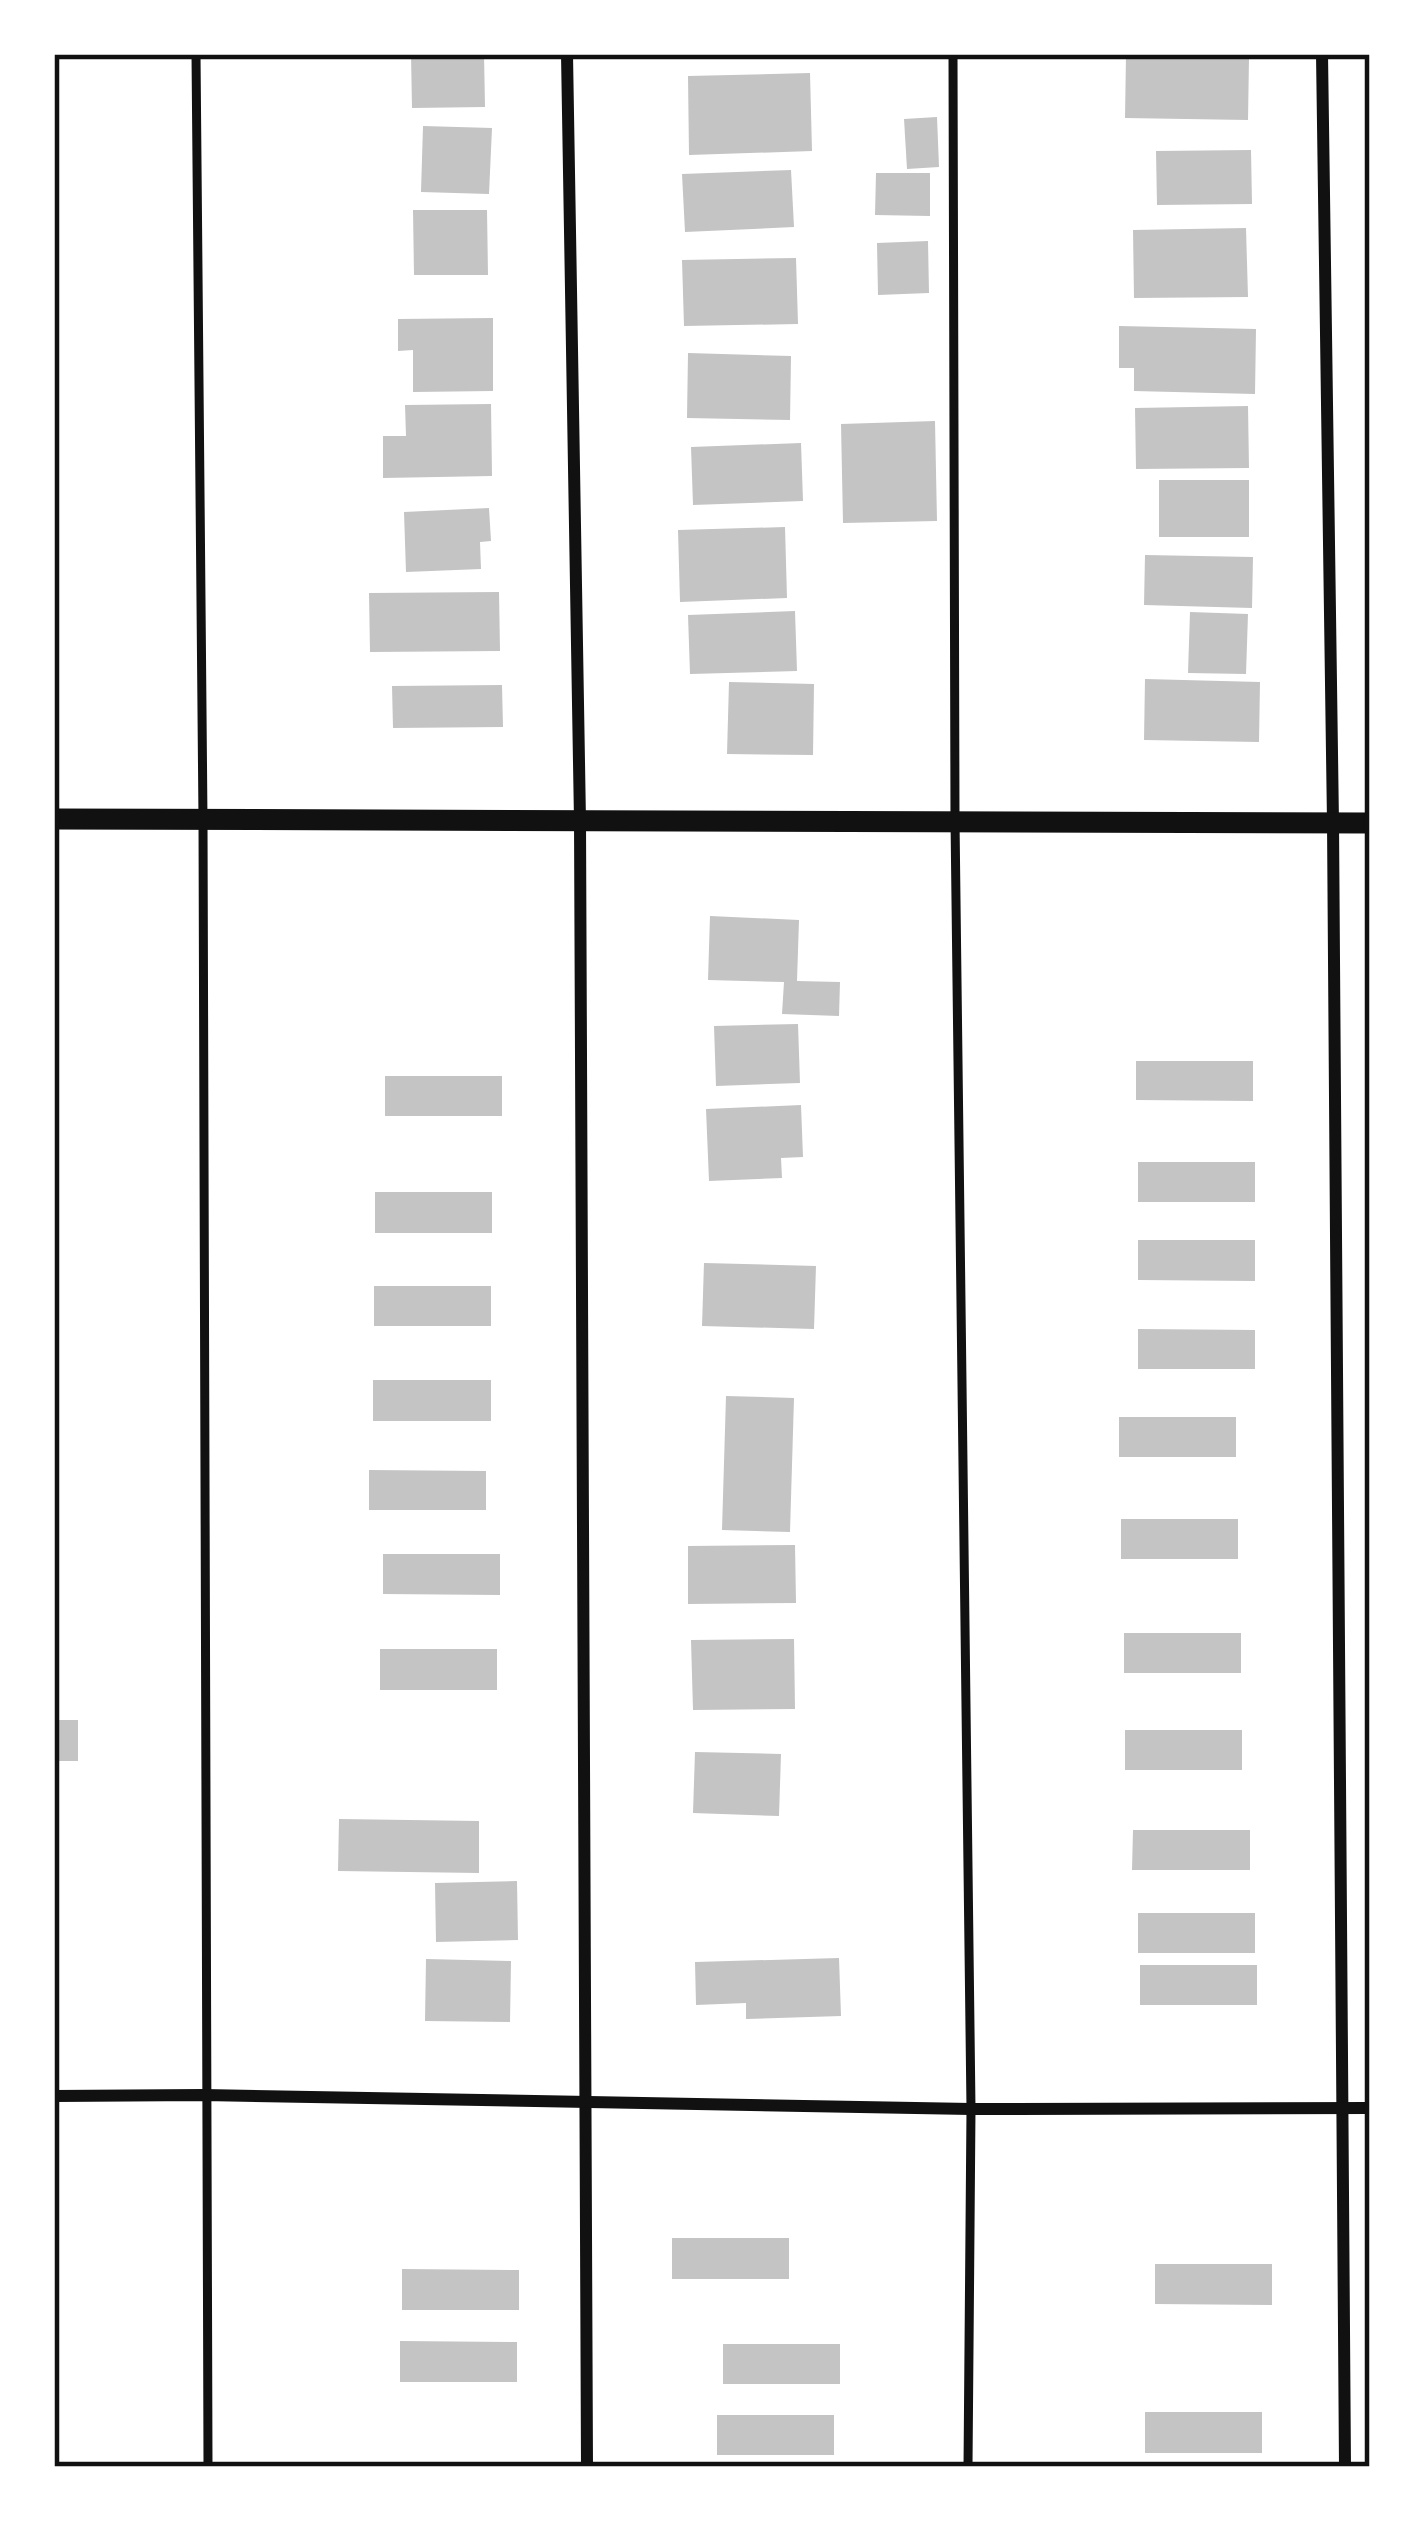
<svg xmlns="http://www.w3.org/2000/svg" width="1424" height="2521" viewBox="0 0 1424 2521" font-family="'Titillium Web',sans-serif">
  <style>
    .building { fill: #c4c4c4 }
    .lines { fill: none; stroke-linecap: round; stroke-linejoin: round }
    .service { stroke: #111; stroke-width: 9 }
    .minor { stroke: #111; stroke-width: 12 }
    .tertiary { stroke: #111; stroke-width: 21 }
    .neatline { fill: none; stroke: #111; stroke-width: 4.5 }
  </style>
  <rect width="100%" height="100%" fill="#fff"/>
  <g class="building">
    <polygon points="411,54 484,54 485,107 412,108"/>
    <polygon points="1126,55 1249,58 1248,120 1125,118"/>
    <polygon points="810,73 812,151 689,155 688,76"/>
    <polygon points="937,117 939,167 907,169 904,119"/>
    <polygon points="423,126 492,128 489,194 421,192"/>
    <polygon points="1251,150 1252,204 1157,205 1156,151"/>
    <polygon points="791,170 794,227 685,232 682,174"/>
    <polygon points="876,173 930,173 930,216 875,215"/>
    <polygon points="413,210 487,210 488,275 414,275"/>
    <polygon points="1246,228 1248,297 1134,298 1133,230"/>
    <polygon points="928,241 929,293 878,295 877,243"/>
    <polygon points="796,258 798,324 684,326 682,260"/>
    <polygon points="493,318 493,391 413,392 413,350 398,351 398,319"/>
    <polygon points="1119,326 1256,329 1255,394 1134,391 1134,368 1119,368"/>
    <polygon points="688,353 791,356 790,420 687,418"/>
    <polygon points="491,404 492,476 383,478 383,436 406,436 405,405"/>
    <polygon points="1248,406 1249,468 1136,469 1135,408"/>
    <polygon points="935,421 937,521 843,523 841,424"/>
    <polygon points="801,443 803,501 693,505 691,447"/>
    <rect x="1159" y="480" width="90" height="57"/>
    <polygon points="489,508 491,541 480,542 481,569 406,572 404,512"/>
    <polygon points="785,527 787,598 680,602 678,530"/>
    <polygon points="1145,555 1253,557 1252,608 1144,605"/>
    <polygon points="499,592 500,651 370,652 369,593"/>
    <polygon points="795,611 797,671 690,674 688,615"/>
    <polygon points="1190,612 1248,614 1246,674 1188,673"/>
    <polygon points="1145,679 1260,682 1259,742 1144,740"/>
    <polygon points="729,682 814,684 813,755 727,754"/>
    <polygon points="502,685 503,727 393,728 392,686"/>
    <polygon points="710,916 799,920 797,981 840,982 839,1016 782,1014 784,982 708,980"/>
    <polygon points="798,1024 800,1083 716,1086 714,1026"/>
    <polygon points="1136,1061 1253,1061 1253,1101 1136,1100"/>
    <rect x="385" y="1076" width="117" height="40"/>
    <polygon points="801,1105 803,1157 781,1158 782,1178 709,1181 706,1109"/>
    <rect x="1138" y="1162" width="117" height="40"/>
    <rect x="375" y="1192" width="117" height="41"/>
    <polygon points="1138,1240 1255,1240 1255,1281 1138,1280"/>
    <polygon points="704,1263 816,1266 814,1329 702,1326"/>
    <rect x="374" y="1286" width="117" height="40"/>
    <polygon points="1138,1329 1255,1330 1255,1369 1138,1369"/>
    <rect x="373" y="1380" width="118" height="41"/>
    <polygon points="726,1396 794,1398 790,1532 722,1530"/>
    <rect x="1119" y="1417" width="117" height="40"/>
    <polygon points="369,1470 486,1471 486,1510 369,1510"/>
    <rect x="1121" y="1519" width="117" height="40"/>
    <polygon points="795,1545 796,1603 688,1604 688,1546"/>
    <polygon points="383,1554 500,1554 500,1595 383,1594"/>
    <rect x="1124" y="1633" width="117" height="40"/>
    <polygon points="794,1639 795,1709 693,1710 691,1640"/>
    <rect x="380" y="1649" width="117" height="41"/>
    <rect x="54" y="1720" width="24" height="41"/>
    <rect x="1125" y="1730" width="117" height="40"/>
    <polygon points="695,1752 781,1754 779,1816 693,1813"/>
    <polygon points="339,1819 479,1821 479,1873 338,1871"/>
    <polygon points="1133,1830 1250,1830 1250,1870 1132,1870"/>
    <polygon points="517,1881 518,1940 436,1942 435,1883"/>
    <rect x="1138" y="1913" width="117" height="40"/>
    <polygon points="839,1958 841,2016 746,2019 746,2003 696,2005 695,1962"/>
    <polygon points="426,1959 511,1961 510,2022 425,2021"/>
    <rect x="1140" y="1965" width="117" height="40"/>
    <rect x="672" y="2238" width="117" height="41"/>
    <polygon points="1155,2264 1272,2264 1272,2305 1155,2304"/>
    <polygon points="402,2269 519,2270 519,2310 402,2310"/>
    <polygon points="400,2341 517,2342 517,2382 400,2382"/>
    <rect x="723" y="2344" width="117" height="40"/>
    <rect x="1145" y="2412" width="117" height="41"/>
    <rect x="717" y="2415" width="117" height="40"/>
  </g>
  <g class="lines">
    <g class="service">
      <polyline points="196,54 203,820 208,2467"/>
      <polyline points="953,54 955,820 971,2109 968,2467"/>
    </g>
    <g class="minor">
      <polyline points="567,54 580,821 587,2467"/>
      <polyline points="1322,54 1333,823 1345,2467"/>
      <polyline points="54,2096 204,2095 971,2109 1370,2108"/>
    </g>
    <polyline class="tertiary" points="54,819 1370,823"/>
  </g>
  <rect width="1424" height="2521" fill="none" stroke="#ffffff" stroke-width="114"/>
  <rect x="57" y="57" width="1310" height="2407" class="neatline"/>
</svg>
